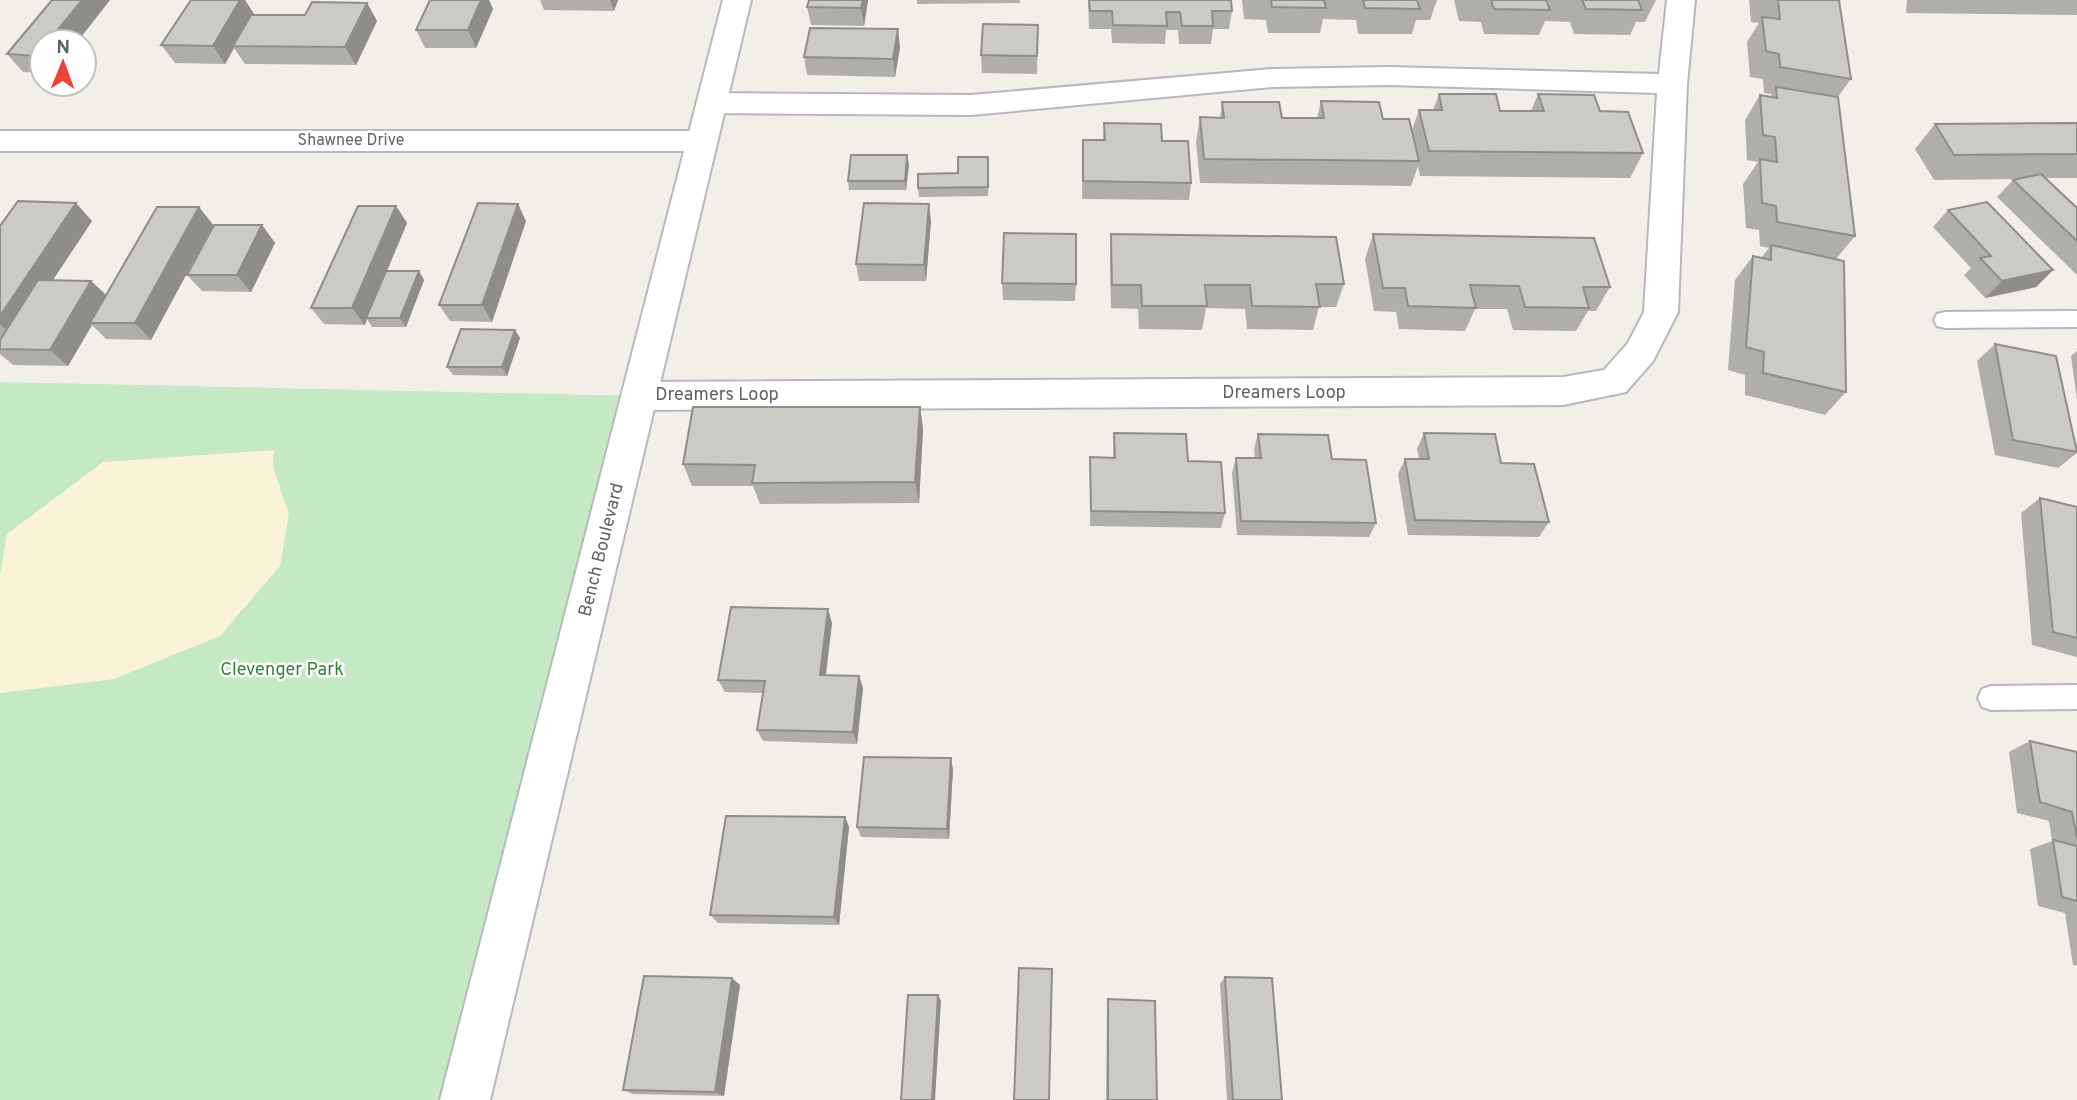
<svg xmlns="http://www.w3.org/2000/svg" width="2077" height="1100" viewBox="0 0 2077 1100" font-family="Overpass,sans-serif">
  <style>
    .green { fill: #c5e8c5 }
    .sand { fill: #fbf3d9 }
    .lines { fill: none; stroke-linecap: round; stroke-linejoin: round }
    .lane-casing { stroke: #b5b8bc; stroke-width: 4 }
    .street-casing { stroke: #b5b8bc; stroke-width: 4 }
    .secondary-casing { stroke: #b6babf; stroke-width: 4 }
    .lane { fill: #fff; fill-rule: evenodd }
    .street { fill: #fff; fill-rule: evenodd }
    .secondary { fill: #fff; fill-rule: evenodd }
    .wall { fill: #afaea9 }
    .shaded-wall { fill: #8f8d8a }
    .building { fill: #cccac5; stroke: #8f8d8a; stroke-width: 2 }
    .labels { text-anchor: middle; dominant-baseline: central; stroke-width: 5; stroke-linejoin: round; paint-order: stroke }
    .far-street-label { font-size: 16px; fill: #5f6368; stroke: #fff }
    .street-label { font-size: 18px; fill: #5f6368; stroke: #fff }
    .park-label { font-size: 18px; fill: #348238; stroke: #fff }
  </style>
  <rect width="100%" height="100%" fill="#f1efe8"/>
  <polygon class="green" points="0,382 640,396 465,1100 0,1100"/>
  <polygon class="sand" points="274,450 273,467 289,514 280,566 220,636 114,679 0,693 0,575 7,534 103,462"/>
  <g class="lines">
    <defs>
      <g id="lane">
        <polygon points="2077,311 2077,327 1945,328 1937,326 1934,320 1937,314 1945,312"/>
        <polygon points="2077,685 2077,709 1991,710 1982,707 1978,698 1982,689 1991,686"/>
      </g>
      <g id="street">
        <polygon points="1667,0 1695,0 1687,84 1678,312 1653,361 1626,392 1563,405 640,410 627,406 622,396 627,386 640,382 1563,377 1604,370 1628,343 1644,312 1657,93 1388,85 1273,87 971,115 711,113 701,110 696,103 701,96 711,93 971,95 1273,69 1388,67 1659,74"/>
        <polygon points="0,131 702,131 713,134 717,141 713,148 702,151 0,151"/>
      </g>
      <polygon id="secondary" points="723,0 751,0 490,1100 440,1100"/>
    </defs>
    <use href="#lane" class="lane-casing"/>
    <use href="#street" class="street-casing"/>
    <use href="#secondary" class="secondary-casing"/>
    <use href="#lane" class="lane"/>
    <use href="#street" class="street"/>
    <use href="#secondary" class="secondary"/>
  </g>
  <g class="wall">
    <polygon points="110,0 77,42 42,42 42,73 23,72 7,54"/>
    <polygon points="191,0 245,0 254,14 254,15 305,15 367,3 377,21 356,65 245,64 234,48 225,64 175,63 161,45"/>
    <polygon points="430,0 489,0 493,9 476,48 425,48 416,30"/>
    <polygon points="540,0 618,0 614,11 544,10"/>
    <polygon points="809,0 868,0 864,26 811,25 807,7"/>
    <polygon points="917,0 1020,0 1020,3 917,4"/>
    <polygon points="1088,0 1231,0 1232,11 1229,29 1213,29 1211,44 1179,44 1178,30 1166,30 1165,44 1112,43 1111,29 1089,29"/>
    <polygon points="1242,0 1437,0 1430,20 1416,20 1412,34 1358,34 1356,20 1323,19 1320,33 1268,33 1266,20 1244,19"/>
    <polygon points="1454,0 1656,0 1645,22 1636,22 1630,35 1574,34 1570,22 1545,21 1539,35 1484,34 1481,22 1459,21"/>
    <polygon points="1749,0 1839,0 1851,79 1838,97 1855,236 1836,259 1846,392 1825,415 1745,395 1745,375 1728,370 1735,280 1753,256 1761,258 1769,248 1760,246 1759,230 1746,228 1743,184 1758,162 1747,160 1745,120 1760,95 1770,97 1772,94 1764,93 1763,79 1750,77 1747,42 1759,23 1751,22"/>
    <polygon points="1907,0 2077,0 2077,15 1906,13"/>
    <polygon points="1038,25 1037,74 982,73 981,55"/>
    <polygon points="900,47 895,77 807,75 804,57"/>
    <polygon points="1439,94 1500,111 1531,111 1538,94 1600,111 1643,153 1630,178 1420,176 1418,166 1411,186 1200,183 1196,142 1200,117 1220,118 1222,102 1282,118 1317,118 1321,101 1383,119 1412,130 1419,110 1433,110"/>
    <polygon points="1104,123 1162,141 1191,183 1189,200 1082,199 1083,140 1103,140"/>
    <polygon points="2077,123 2077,178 2046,178 2077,208 2077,275 1997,197 2013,180 2019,179 1934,180 1915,149 1935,124"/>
    <polygon points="909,164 906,190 849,190 848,181"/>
    <polygon points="989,166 988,196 919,197 918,188 958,173"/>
    <polygon points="396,206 407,223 387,271 424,280 406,327 372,327 367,319 365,325 324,324 311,308"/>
    <polygon points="199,207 213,225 151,340 106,339 92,325 68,366 13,365 0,354 0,340 2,337 0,337 0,226 92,221 53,280 91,281 106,295"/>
    <polygon points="1948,210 2053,270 2036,287 1985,298 1964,275 1971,268 1933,227"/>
    <polygon points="526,221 492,322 450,321 439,305"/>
    <polygon points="931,221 926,281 859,281 856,264"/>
    <polygon points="262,225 275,243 251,292 202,291 187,275"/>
    <polygon points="1111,234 1344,284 1336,307 1319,307 1313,330 1247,329 1245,309 1206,308 1202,330 1139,329 1138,309 1111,308 1110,258"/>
    <polygon points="1373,234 1610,287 1596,311 1588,311 1576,331 1513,330 1507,309 1475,309 1465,331 1399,329 1396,312 1374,311 1365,259"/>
    <polygon points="1002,283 1076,284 1075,301 1003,300"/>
    <polygon points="515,330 520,338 507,376 453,375 447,367"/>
    <polygon points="1995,344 2077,449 2077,453 2058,468 1995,455 1977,361"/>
    <polygon points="2077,351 2077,400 2071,356"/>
    <polygon points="920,407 923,429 919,503 760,504 753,486 692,486 683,464"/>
    <polygon points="1114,433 1188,461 1225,513 1221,528 1090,526 1090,457 1113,458"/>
    <polygon points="1424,433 1501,463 1549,522 1539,537 1408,535 1398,474 1405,459 1419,459 1417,449"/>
    <polygon points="1258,434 1332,459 1376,523 1369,537 1237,535 1232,473 1236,458 1255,458 1254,449"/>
    <polygon points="2040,498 2077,507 2077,657 2032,645 2021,513"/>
    <polygon points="832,623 826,676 859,676 863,688 857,744 763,741 757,730 763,693 725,692 718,680"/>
    <polygon points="2030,741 2077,752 2077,966 2073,965 2065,913 2038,906 2030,849 2052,841 2049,821 2017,813 2009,752"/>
    <polygon points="953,769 949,839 861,837 857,827"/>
    <polygon points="845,817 849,827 839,925 718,923 710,915"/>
    <polygon points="1225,977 1282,1100 1227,1100 1220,984"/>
    <polygon points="740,985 724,1096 633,1094 623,1090"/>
    <polygon points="1108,999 1157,1100 1106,1100 1107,1006"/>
  </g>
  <g class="shaded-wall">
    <polygon points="82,0 110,0 77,42 48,42"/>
    <polygon points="240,0 245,0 254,14 235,46 233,46 234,48 225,64 213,46"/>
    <polygon points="481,0 489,0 493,9 476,48 468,30"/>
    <polygon points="610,0 618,0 614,11"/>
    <polygon points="863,0 868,0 864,26 861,8"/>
    <polygon points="367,3 377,21 356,65 345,47"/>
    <polygon points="898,29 900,47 895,77 893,59"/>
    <polygon points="42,50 42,62 37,56"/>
    <polygon points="907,155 909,164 906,190 905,181"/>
    <polygon points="76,203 92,221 15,337 0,324 0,316"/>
    <polygon points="518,204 526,221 492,322 482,305"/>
    <polygon points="929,204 931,221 926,281 924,265"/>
    <polygon points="396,206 407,223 367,318 366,318 367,319 365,325 352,308"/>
    <polygon points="199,207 213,225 151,340 135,323"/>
    <polygon points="262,225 275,243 251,292 237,275"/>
    <polygon points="2053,270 2036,287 1985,298 2002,281"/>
    <polygon points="419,271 424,280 406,327 400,318"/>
    <polygon points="91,281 108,297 90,323 92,325 68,366 50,350"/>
    <polygon points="515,330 520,338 507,376 502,367"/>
    <polygon points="920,407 923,429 919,503 915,482"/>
    <polygon points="828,609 832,623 824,688 820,675"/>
    <polygon points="859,676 863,688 857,744 853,732"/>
    <polygon points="951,758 953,769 949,839 947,829"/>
    <polygon points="845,817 849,827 839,925 834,917"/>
    <polygon points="732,978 740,985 724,1096 715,1092"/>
    <polygon points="938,995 941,1001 935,1100 932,1100"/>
  </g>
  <g class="building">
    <polygon points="52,0 82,0 48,42 42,42 42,50 37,56 7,54"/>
    <polygon points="191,0 240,0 213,46 161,45"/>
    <polygon points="430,0 481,0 468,30 416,30"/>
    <polygon points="809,0 863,0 861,8 807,7"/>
    <polygon points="1089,0 1231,0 1232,11 1212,11 1213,26 1182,26 1180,12 1166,12 1167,26 1113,25 1112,11 1090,11"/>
    <polygon points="1271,0 1324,0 1326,8 1272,7"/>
    <polygon points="1363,0 1417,0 1420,9 1365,8"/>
    <polygon points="1491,0 1546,0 1550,10 1494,9"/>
    <polygon points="1582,0 1638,0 1642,10 1586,9"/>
    <polygon points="1778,0 1839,0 1851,79 1780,67 1779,54 1766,51 1762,17 1780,19"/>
    <polygon points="312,2 367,3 345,47 233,46 251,15 305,15"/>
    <polygon points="983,24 1038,25 1037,56 981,55"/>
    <polygon points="810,28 898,29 893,59 804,57"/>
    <polygon points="1776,87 1838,97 1855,236 1777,222 1776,206 1762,203 1760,159 1777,162 1775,137 1763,135 1760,95 1777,98"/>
    <polygon points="1439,94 1496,94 1500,111 1544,111 1538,94 1594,95 1600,111 1628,112 1643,153 1429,151 1419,110 1442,110"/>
    <polygon points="1321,101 1379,102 1383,119 1409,119 1419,161 1204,159 1200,117 1224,118 1222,102 1279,102 1282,118 1324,118"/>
    <polygon points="1104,123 1161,124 1162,141 1188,141 1191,183 1083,181 1083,140 1105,140"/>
    <polygon points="2077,123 2077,154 1954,155 1935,124"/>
    <polygon points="851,155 907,155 905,181 848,181"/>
    <polygon points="958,157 988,157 988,187 918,188 918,174 958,173"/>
    <polygon points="2041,174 2077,208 2077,241 2013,180"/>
    <polygon points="18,201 76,203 0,316 0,226"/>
    <polygon points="1987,202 2053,270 2002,281 1980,258 1991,256 1948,210"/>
    <polygon points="478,203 518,204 482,305 439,305"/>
    <polygon points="864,203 929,204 924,265 856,264"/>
    <polygon points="358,206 396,206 352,308 311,308"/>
    <polygon points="157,207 199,207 135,323 90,323"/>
    <polygon points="214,225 262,225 237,275 187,275"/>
    <polygon points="1004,233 1076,234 1076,284 1002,283"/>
    <polygon points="1111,234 1336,237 1344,284 1316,284 1320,307 1252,306 1250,285 1205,285 1207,306 1142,306 1141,285 1112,285"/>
    <polygon points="1373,234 1594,238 1610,287 1583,287 1589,308 1525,307 1519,286 1470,285 1476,308 1408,306 1405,288 1383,288"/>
    <polygon points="1771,245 1844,261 1846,392 1763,373 1764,352 1746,347 1753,256 1771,260"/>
    <polygon points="386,271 419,271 400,318 366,318"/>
    <polygon points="38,280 91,281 50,350 0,349 0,340"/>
    <polygon points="461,329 515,330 502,367 447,367"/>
    <polygon points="1995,344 2056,356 2077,452 2013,440"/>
    <polygon points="693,407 920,407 915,482 752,483 755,465 683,464"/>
    <polygon points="1114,433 1186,434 1188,461 1221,462 1225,513 1091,511 1090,457 1115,458"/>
    <polygon points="1424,433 1495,434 1501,463 1534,464 1549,522 1415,520 1405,459 1429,459"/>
    <polygon points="1258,434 1328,435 1332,459 1366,460 1376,523 1241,521 1236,458 1261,458"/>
    <polygon points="2040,498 2077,507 2077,638 2053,632"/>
    <polygon points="731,607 828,609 820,675 859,676 853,732 757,730 765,681 718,680"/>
    <polygon points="2030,741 2077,752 2077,838 2072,812 2040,802"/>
    <polygon points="864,757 951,758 947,829 857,827"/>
    <polygon points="726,816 845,817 834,917 710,915"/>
    <polygon points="2053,840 2077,846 2077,901 2062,897"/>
    <polygon points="1019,968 1052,969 1049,1100 1014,1100"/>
    <polygon points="644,976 732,978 715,1092 623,1090"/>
    <polygon points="1225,977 1272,978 1282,1100 1233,1100"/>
    <polygon points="908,995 938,995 932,1100 901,1100"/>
    <polygon points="1108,999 1155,1001 1157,1100 1108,1100"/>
  </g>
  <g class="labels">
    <g class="far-street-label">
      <text x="351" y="141">Shawnee Drive</text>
    </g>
    <g class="street-label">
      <text x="1284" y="393">Dreamers Loop</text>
      <text x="717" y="395">Dreamers Loop</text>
      <text transform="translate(602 550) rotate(-76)">Bench Boulevard</text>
    </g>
    <g class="park-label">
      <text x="282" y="670">Clevenger Park</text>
    </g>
  </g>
  <g transform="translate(63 63) rotate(1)"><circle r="33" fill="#ffffff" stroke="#bfc1c3" stroke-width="2"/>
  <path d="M0-5L12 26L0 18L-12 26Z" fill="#ea4335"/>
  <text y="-10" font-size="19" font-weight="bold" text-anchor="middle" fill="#5f6368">N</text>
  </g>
</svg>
